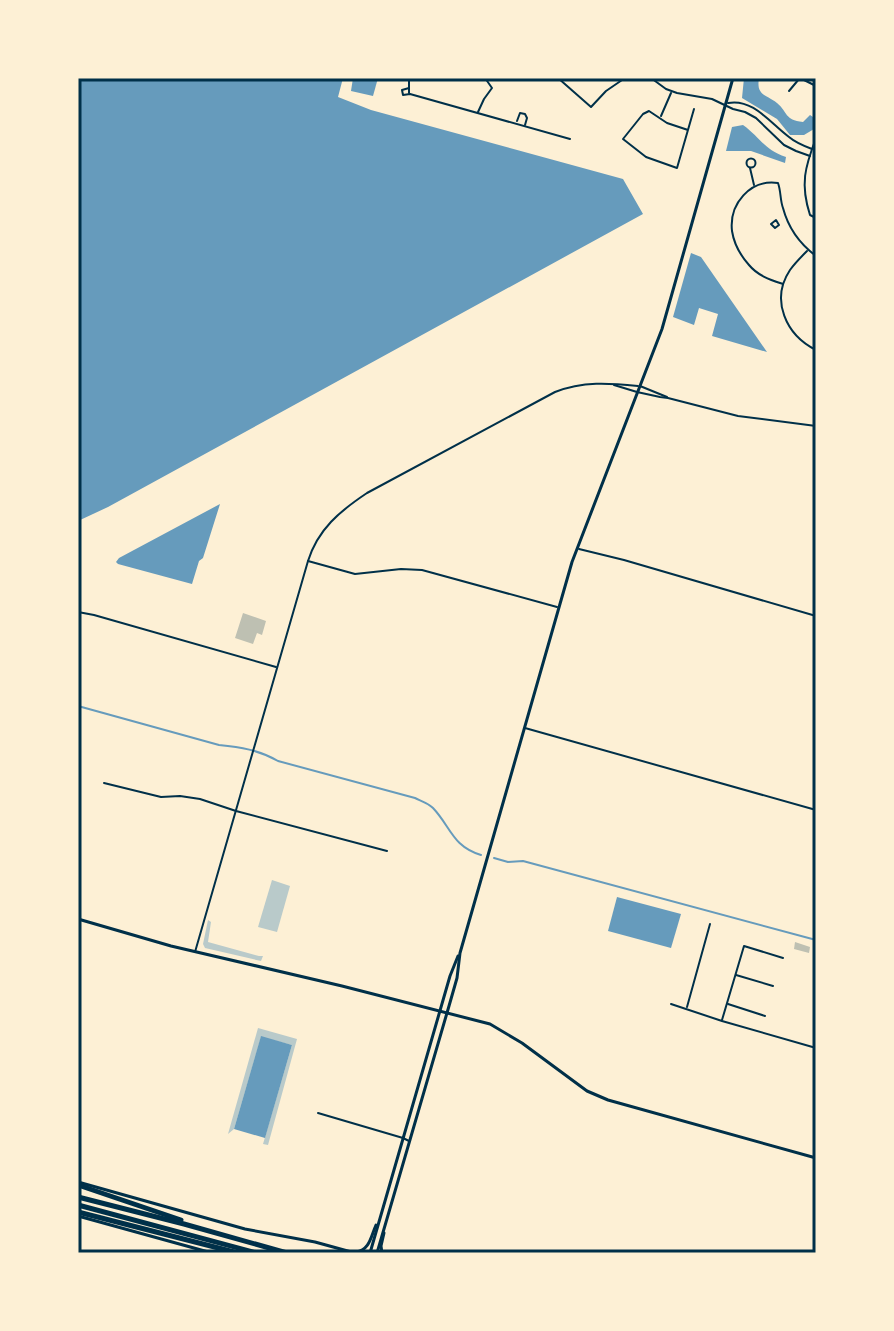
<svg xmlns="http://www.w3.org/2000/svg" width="894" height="1331" viewBox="0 0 894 1331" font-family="Helvetica,sans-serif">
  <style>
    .green { fill: #b9caca }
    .water { fill: #669bbc }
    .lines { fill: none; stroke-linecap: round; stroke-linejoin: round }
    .stream { stroke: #669bbc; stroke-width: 2 }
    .building { fill: #bec0b2 }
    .minor { stroke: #003049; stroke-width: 2 }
    .tertiary { stroke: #003049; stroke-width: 2 }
    .secondary { stroke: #003049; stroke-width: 3 }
    .motorway { stroke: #003049; stroke-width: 5 }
    .neatline { fill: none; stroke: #003049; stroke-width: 3 }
  </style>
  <rect width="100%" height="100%" fill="#fdf0d5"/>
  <g class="green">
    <polygon points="272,880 290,886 277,932 258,927"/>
    <polygon points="208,920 211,922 208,942 259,956 263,956 261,961 205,948 203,944"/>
    <polygon points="258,1028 297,1039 268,1145 263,1144 292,1045 261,1037 234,1129 228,1134"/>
  </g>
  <g class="water">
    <polygon points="78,78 343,78 338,97 371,110 623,179 643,214 108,507 78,521"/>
    <polygon points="353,78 378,78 373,96 351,91"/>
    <path d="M744,78H759C756,96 766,94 777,103C788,112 784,120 803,122L810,115L816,119L814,129L804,135H790L777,119L742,98Z"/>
    <path d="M743,125C761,138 763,149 786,157L785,163L751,151H726L732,127Z"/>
    <polygon points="691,253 701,257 767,352 712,336 718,314 699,308 694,325 673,317"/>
    <polygon points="220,504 203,558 199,561 192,584 118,564 116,562 119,558"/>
    <polygon points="617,897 681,914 671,948 608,931"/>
    <polygon points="261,1036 292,1045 265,1138 234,1129"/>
  </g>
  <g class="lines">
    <g class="stream">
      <path d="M78,706L219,745C240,747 259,750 278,761L415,798C421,801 428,803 433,808C451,827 452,846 481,855"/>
      <polyline points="494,858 508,862 523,861 816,940"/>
    </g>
  </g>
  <g class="building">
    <polygon points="243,613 266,621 262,635 257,633 253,644 235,638"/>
    <polygon points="795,942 810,947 809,953 794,949"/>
  </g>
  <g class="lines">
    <g class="minor">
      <polyline points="409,78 409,93"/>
      <polyline points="558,78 591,107 606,91 625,78"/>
      <polyline points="651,78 666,89 677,93 712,99 733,109 745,112 756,118 784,145 796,151 810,156"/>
      <polyline points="800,78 816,86"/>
      <polyline points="702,79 702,78"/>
      <polyline points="409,88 402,90 403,95 410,94 570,139"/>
      <polyline points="789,91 799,79"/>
      <path d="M728,103C753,98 771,124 789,137C796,143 804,146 812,149"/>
      <polyline points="478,112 484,99 492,88 485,78"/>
      <polyline points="661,116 671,93"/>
      <polyline points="517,121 520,113 525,114 527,118 525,125"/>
      <polyline points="688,130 667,123 649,111 643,114 623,139 646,157 677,168 694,109"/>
      <path d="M816,138C805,167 800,184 810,215L816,218"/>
      <circle cx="751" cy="163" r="4.5"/>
      <polyline points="750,168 754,185"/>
      <polygon points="776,220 779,225 775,228 771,224"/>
      <path d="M807,251C801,257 795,263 790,270C770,300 786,335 816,350"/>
      <path d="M783,284C771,280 758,276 749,265C741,256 734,244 732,231C729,204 750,179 778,183C781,191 780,200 783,208C788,227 800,244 816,256"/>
      <polyline points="640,386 667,397"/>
      <polyline points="637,392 660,397 668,398 738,416 816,426"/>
      <polyline points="308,561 355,574 401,569 422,570 557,607"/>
      <polyline points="78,612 94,615 276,667"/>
      <polyline points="525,728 816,810"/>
      <polyline points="104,783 161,797 180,796 200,799 236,811 387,851"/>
      <polyline points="736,975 773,986"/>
      <polyline points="671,1004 722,1021 816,1048"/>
      <polyline points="728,1004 765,1016"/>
      <polyline points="687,1007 710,924"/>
      <polyline points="722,1020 744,946 783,958"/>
      <polyline points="318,1113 403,1138 409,1141"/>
    </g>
    <g class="tertiary">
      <polyline points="614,385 637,392"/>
      <polyline points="579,549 624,560 816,616"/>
      <path d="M195,952L308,561C318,529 340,511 367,493L555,392C583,381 609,383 638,386"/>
    </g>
    <g class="secondary">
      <polyline points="78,919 171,946 342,986 490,1024 522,1043 587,1091 608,1100 816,1158"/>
      <polyline points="78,1182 245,1229 315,1242 355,1253"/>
      <polyline points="78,1216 212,1253"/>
      <path d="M356,1252C370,1250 371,1236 376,1225"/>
      <polyline points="370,1253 450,976 458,956"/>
      <polyline points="377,1253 449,1006 457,978 460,953 572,562 662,329 733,78"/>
      <polyline points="382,1253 381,1246 384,1233"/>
    </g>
    <g class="motorway">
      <polyline points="78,1185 181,1220"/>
      <polyline points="78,1197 184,1224 287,1253"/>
      <polyline points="78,1205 257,1253"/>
      <polyline points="78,1212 238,1253"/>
    </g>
  </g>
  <rect width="894" height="1331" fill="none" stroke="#fdf0d5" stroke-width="160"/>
  <rect x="80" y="80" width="734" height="1171" class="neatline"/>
</svg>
